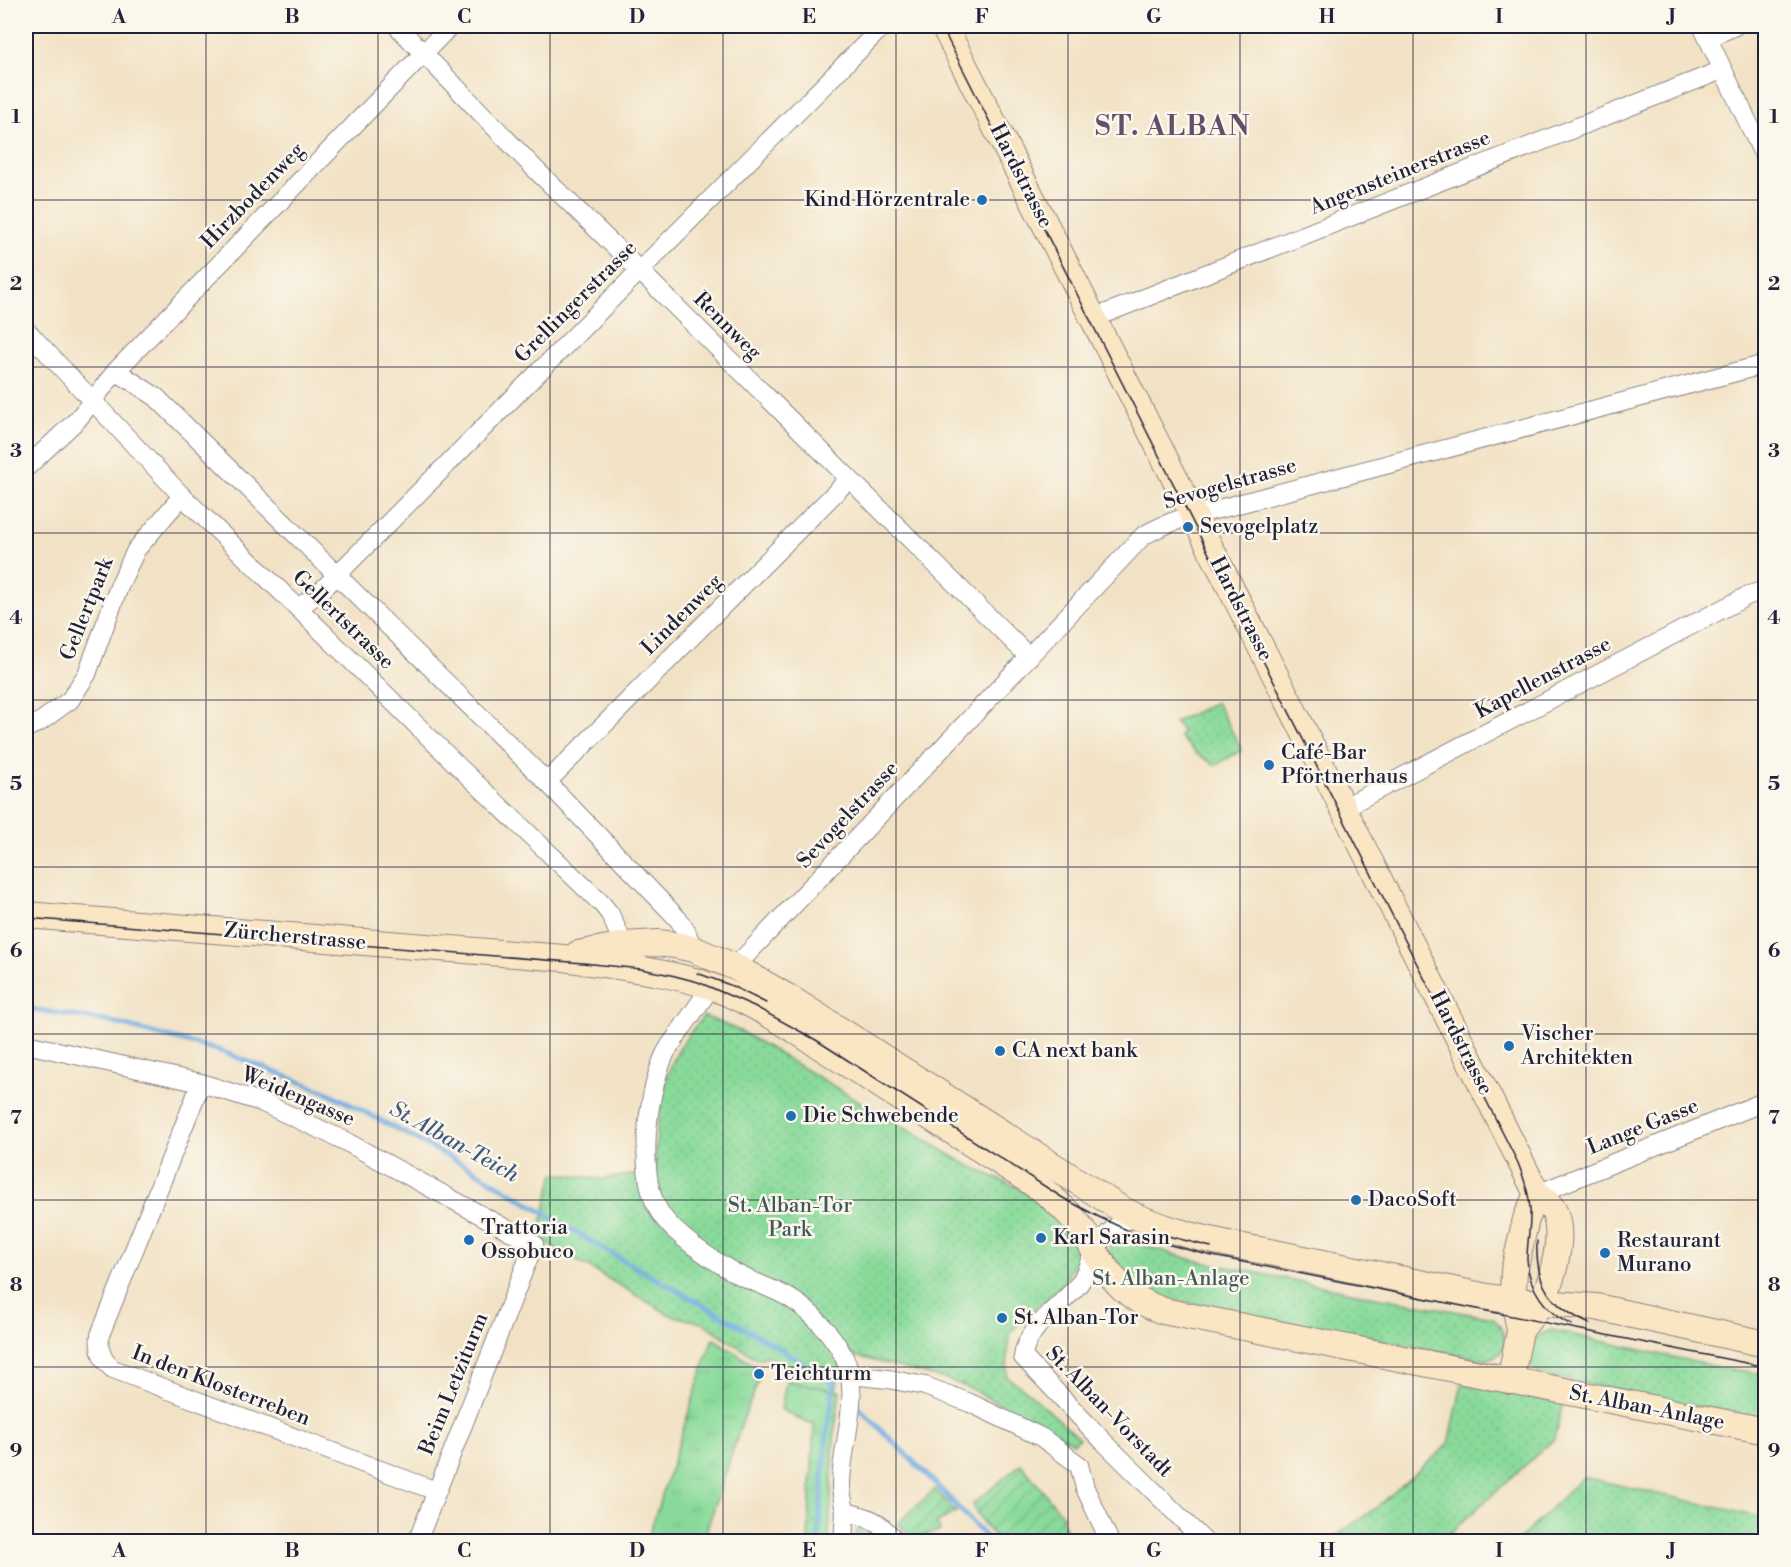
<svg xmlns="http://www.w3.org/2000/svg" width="1791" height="1567" viewBox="0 0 1791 1567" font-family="'Libre Bodoni',serif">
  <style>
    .grass { fill: url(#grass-tufts); stroke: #567e6a; stroke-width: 1.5 }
    .park { fill: url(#park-dots); stroke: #567e6a; stroke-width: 1.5 }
    .garden { fill: url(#garden-furrows); stroke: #567e6a; stroke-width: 1.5 }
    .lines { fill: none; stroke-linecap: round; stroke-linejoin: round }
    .stream { stroke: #6eace0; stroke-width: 5 }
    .street-casing { stroke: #8a8280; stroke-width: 20 }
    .secondary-casing { stroke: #8a8280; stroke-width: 28 }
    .street { stroke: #fff; stroke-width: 18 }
    .secondary { stroke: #fbe6c3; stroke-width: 26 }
    .tram { stroke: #22223b; stroke-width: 1.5 }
    .grid { fill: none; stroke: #22223b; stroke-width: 1.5; stroke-opacity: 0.55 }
    .poi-dot { fill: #1f6fb2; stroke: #fbf7ec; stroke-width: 2 }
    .labels { text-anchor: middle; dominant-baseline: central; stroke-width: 5; stroke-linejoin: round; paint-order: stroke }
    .street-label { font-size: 21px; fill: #22223b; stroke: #fbf7ec }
    .poi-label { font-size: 21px; fill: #22223b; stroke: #fbf7ec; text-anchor: start }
    .park-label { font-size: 21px; fill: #415958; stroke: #fbf7ec }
    .water-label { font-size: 22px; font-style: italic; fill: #40597d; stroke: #fbf7ec }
    .district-label { font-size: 27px; font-weight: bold; letter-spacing: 1.5px; fill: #654e68; stroke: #fbf7ec }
    .neatline { fill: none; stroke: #22223b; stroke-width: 2 }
    .grid-label { font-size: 20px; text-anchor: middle; font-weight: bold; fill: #22223b }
  </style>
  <defs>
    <pattern id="grass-tufts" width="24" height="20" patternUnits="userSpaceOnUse" patternTransform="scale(1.5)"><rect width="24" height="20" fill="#89da9a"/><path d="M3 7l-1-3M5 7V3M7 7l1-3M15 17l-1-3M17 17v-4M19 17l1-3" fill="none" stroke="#76bb86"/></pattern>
    <pattern id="park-dots" width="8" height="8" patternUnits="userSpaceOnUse" patternTransform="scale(1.5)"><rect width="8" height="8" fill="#89da9a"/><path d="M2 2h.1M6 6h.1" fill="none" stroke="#76bb86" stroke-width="1.8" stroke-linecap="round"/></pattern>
    <pattern id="garden-furrows" width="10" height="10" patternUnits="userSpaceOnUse" patternTransform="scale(1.5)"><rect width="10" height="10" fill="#89da9a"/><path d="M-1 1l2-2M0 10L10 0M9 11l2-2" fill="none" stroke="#76bb86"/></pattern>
  </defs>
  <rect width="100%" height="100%" fill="#fbf7ec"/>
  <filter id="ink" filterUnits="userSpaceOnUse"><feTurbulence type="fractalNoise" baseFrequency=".0167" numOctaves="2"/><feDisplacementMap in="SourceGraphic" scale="12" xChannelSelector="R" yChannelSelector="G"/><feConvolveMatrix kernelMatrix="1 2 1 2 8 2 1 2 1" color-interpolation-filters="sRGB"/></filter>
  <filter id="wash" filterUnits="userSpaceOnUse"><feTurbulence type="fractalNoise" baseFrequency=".008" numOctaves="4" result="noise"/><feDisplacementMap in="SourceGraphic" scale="24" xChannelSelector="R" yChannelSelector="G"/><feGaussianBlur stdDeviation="1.35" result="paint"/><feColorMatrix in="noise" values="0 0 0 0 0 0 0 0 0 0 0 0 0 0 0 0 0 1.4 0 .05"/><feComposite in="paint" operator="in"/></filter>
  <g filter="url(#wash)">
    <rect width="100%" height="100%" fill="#f2e2c5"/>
    <g class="grass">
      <polygon points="714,1339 757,1367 754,1369 753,1375 758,1382 743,1420 703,1541 647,1541 712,1340"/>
      <polygon points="786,1381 840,1391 834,1435 829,1541 808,1541 814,1424 798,1419 781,1409"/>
    </g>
    <g class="park">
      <polygon points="1216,702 1242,750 1216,765 1198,755 1179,736 1183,732 1175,722"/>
      <path d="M704,1016L740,1031L964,1163L1016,1187L1043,1206L1066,1228L1074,1240L1078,1250L1076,1262L1061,1286L1018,1324L1011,1332L1008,1345L1007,1377L1027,1391L1079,1438L1074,1443L969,1388L948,1380L844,1353L836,1390L786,1381L788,1372L770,1356L757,1359L703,1323L670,1315L537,1237L544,1213L554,1173L602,1179L655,1171C656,1137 658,1098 671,1066C677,1050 692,1029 704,1016Z"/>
      <path d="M1116,1237L1193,1260L1376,1297L1493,1318C1509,1334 1510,1355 1485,1360L1187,1303L1142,1293L1108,1252L1111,1243Z"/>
      <path d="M1551,1330L1726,1369L1745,1371L1765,1375V1420L1541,1375C1517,1361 1528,1337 1551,1330Z"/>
      <polygon points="1462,1384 1563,1403 1554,1439 1449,1534 1456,1541 1328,1542 1377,1507 1449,1444"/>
      <polygon points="1583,1477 1765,1518 1765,1541 1518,1541"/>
      <polygon points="864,1527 881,1533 884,1542 853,1542 857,1530"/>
    </g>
    <g class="garden">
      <polygon points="1021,1464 1063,1516 1062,1521 1072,1541 999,1541 985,1526 972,1505"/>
      <polygon points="935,1489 956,1512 937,1522 940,1531 912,1538 898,1523"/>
    </g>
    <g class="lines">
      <g class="stream">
        <polyline points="26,1008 111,1022 221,1051 329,1093 472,1169 607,1251 778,1347 834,1384 826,1441 818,1542"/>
        <polyline points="855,1404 935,1483 990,1542"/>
      </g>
    </g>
  </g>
  <g filter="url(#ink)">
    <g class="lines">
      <defs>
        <g id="street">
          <polyline points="397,26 537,171 640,271 1029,657"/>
          <polyline points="1702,26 1766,160"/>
          <polyline points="1708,38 1735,26"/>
          <polyline points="1094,318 1722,70"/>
          <polyline points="26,330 182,496 298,608 459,767 602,904 610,914 624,945"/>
          <polyline points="116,371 156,397 547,782 678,919 686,931 693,949"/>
          <polyline points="26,468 78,419 116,371 450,26"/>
          <polyline points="298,608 320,592 883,26"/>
          <polyline points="26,728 40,722 70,700 87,674 120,584 136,550 182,496"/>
          <polyline points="547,782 849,479"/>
          <polyline points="1343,808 1749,595 1766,590"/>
          <path d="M735,967L1143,536C1168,521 1195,514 1223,508L1766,364"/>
          <path d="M711,987C701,1001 691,1016 680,1031C675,1039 669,1046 665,1054C647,1093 635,1180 663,1217C677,1236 709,1258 730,1270C749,1282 772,1287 791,1299C812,1312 832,1334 843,1355C863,1393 841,1445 841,1485C841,1494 844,1504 845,1512"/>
          <polyline points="26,1044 201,1083 261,1102 343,1140 534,1244 417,1542"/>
          <path d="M201,1083L100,1335C98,1350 102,1360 113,1369L436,1491"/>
          <polyline points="1537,1194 1766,1101"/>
          <path d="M1134,1216C1118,1224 1101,1237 1093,1254C1088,1263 1086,1275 1079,1284C1061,1307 1027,1325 1023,1357L1103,1441L1205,1542"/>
          <polyline points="850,1375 888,1379 925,1386 970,1403 1041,1437 1079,1465"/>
          <polyline points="1079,1465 1085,1488 1110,1542"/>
          <path d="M843,1542L845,1512C871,1517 879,1521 896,1542"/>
        </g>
        <g id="secondary">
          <path d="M944,26L1343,808L1537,1194C1544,1200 1552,1205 1555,1214C1564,1237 1553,1280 1542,1300C1536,1311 1527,1321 1520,1331"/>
          <path d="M26,915L564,958C611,966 666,971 710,986C735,995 758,1008 781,1021L1042,1189C1057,1202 1072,1215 1084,1232C1088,1238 1091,1245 1095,1252C1114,1283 1128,1298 1163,1311L1766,1431"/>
          <path d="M578,954L624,945L658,943L675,945L693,949L735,967L794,1001L1121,1209C1168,1234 1223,1243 1275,1253C1344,1268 1413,1282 1482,1296L1514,1301L1596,1307L1766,1344"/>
          <polyline points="1510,1381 1520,1331 1513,1293 1514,1271 1526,1219 1537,1194"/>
        </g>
      </defs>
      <use href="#street" class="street-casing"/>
      <use href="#secondary" class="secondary-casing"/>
      <use href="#street" class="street"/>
      <use href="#secondary" class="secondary"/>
      <g class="tram">
        <path d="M941,26L1518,1163C1524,1178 1529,1192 1530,1208C1531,1225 1527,1242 1527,1259C1528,1287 1546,1314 1572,1325"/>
        <polyline points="26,918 583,963 641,969 671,975 698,982 754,1006 816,1040 1063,1198 1097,1216 1131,1232 1159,1242 1208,1255 1766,1367"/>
        <polyline points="697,973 730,985 766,1003"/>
        <polyline points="1164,1235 1211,1247"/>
        <path d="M1537,1241C1535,1285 1550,1306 1590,1324"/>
      </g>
    </g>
  </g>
  <path class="grid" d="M206,26V1542M378,26V1542M550,26V1542M723,26V1542M896,26V1542M1068,26V1542M1240,26V1542M1413,26V1542M1586,26V1542M26,200H1766M26,367H1766M26,533H1766M26,700H1766M26,867H1766M26,1034H1766M26,1200H1766M26,1367H1766"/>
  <g class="poi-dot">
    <circle cx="982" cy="200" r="6"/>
    <circle cx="1188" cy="527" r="6"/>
    <circle cx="1269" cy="765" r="6"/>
    <circle cx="1509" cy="1046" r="6"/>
    <circle cx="1000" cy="1051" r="6"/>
    <circle cx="791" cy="1116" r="6"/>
    <circle cx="1356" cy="1200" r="6"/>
    <circle cx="1041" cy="1238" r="6"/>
    <circle cx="469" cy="1240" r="6"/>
    <circle cx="1605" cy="1253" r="6"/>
    <circle cx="1002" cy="1318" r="6"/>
    <circle cx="759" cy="1374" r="6"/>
  </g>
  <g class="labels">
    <g class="street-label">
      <text transform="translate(1400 173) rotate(-22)">Angensteinerstrasse</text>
      <text transform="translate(1021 176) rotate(63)">Hardstrasse</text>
      <text transform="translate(253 196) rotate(-46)">Hirzbodenweg</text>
      <text transform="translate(576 302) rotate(-45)">Grellingerstrasse</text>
      <text transform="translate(727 326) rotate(45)">Rennweg</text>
      <text transform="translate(1230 484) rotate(-16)">Sevogelstrasse</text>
      <text transform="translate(87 609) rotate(-68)">Gellertpark</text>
      <text transform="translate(1241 609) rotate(63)">Hardstrasse</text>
      <text transform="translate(682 615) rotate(-45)">Lindenweg</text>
      <text transform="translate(343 620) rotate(44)">Gellertstrasse</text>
      <text transform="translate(1543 678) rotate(-28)">Kapellenstrasse</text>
      <text transform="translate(848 815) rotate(-47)">Sevogelstrasse</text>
      <text transform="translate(295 937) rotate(5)">Zürcherstrasse</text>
      <text transform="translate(1461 1043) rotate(63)">Hardstrasse</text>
      <text transform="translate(298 1097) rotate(23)">Weidengasse</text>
      <text transform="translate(1643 1127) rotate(-22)">Lange Gasse</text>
      <text transform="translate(454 1384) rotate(-68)">Beim Letziturm</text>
      <text transform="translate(221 1386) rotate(21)">In den Klosterreben</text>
      <text transform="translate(1647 1408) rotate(11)">St. Alban-Anlage</text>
      <text transform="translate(1109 1412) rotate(46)">St. Alban-Vorstadt</text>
    </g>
    <g class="poi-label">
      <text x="970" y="200" text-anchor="end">Kind Hörzentrale</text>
      <text x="1200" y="527">Sevogelplatz</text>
      <text x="1281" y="753">Café-Bar<tspan x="1281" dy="24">Pförtnerhaus</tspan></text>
      <text x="1521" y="1034">Vischer<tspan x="1521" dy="24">Architekten</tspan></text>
      <text x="1012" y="1051">CA next bank</text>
      <text x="803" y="1116">Die Schwebende</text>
      <text x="1368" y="1200">DacoSoft</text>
      <text x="481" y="1228">Trattoria<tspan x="481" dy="24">Ossobuco</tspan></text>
      <text x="1053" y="1238">Karl Sarasin</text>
      <text x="1617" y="1241">Restaurant<tspan x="1617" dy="24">Murano</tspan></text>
      <text x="1014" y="1318">St. Alban-Tor</text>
      <text x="771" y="1374">Teichturm</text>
    </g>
    <g class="park-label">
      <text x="790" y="1206">St. Alban-Tor<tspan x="790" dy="24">Park</tspan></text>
      <text x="1171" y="1279">St. Alban-Anlage</text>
    </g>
    <g class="water-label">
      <text transform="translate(454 1142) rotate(29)">St. Alban-Teich</text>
    </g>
    <g class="district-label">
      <text x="1173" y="127">ST. ALBAN</text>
    </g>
  </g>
  <rect width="1791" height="1567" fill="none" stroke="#fbf7ec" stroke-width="66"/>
  <rect x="33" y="33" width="1725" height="1501" class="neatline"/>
  <g class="grid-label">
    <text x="119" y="23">A</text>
    <text x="292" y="23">B</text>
    <text x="464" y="23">C</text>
    <text x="637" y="23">D</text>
    <text x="809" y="23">E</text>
    <text x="982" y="23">F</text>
    <text x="1154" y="23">G</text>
    <text x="1327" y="23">H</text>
    <text x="1499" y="23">I</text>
    <text x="1672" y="23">J</text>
    <text x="16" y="123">1</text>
    <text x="1774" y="123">1</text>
    <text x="16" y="290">2</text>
    <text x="1774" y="290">2</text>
    <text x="16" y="457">3</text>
    <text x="1774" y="457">3</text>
    <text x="16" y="624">4</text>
    <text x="1774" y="624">4</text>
    <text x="16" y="790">5</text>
    <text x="1774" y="790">5</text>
    <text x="16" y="957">6</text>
    <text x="1774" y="957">6</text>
    <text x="16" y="1124">7</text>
    <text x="1774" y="1124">7</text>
    <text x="16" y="1291">8</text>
    <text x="1774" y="1291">8</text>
    <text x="16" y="1457">9</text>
    <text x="1774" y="1457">9</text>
    <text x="119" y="1557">A</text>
    <text x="292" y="1557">B</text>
    <text x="464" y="1557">C</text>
    <text x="637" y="1557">D</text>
    <text x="809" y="1557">E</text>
    <text x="982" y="1557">F</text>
    <text x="1154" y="1557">G</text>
    <text x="1327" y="1557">H</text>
    <text x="1499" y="1557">I</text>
    <text x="1672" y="1557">J</text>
  </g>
</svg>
